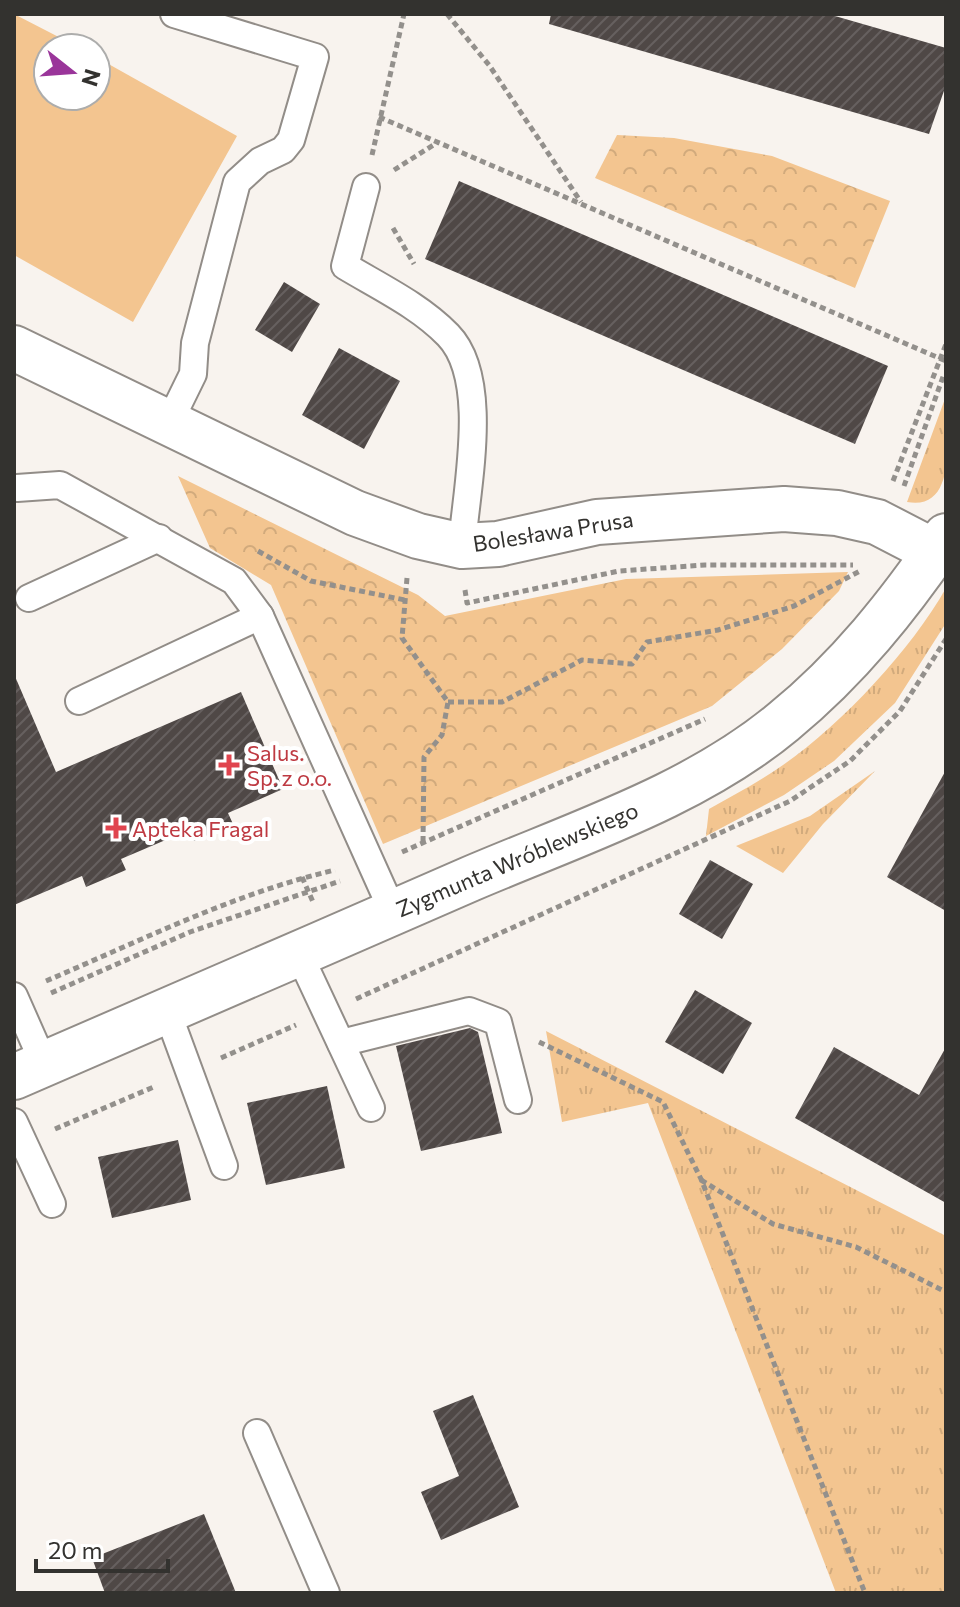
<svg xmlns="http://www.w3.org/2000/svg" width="960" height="1607" viewBox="0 0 960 1607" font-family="Commissioner,sans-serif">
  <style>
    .grass { fill: url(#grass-tufts) }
    .park { fill: url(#park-crowns) }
    .pitch { fill: #f3c590 }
    .building { fill: url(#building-hatch) }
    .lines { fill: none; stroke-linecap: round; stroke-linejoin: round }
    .service-casing { stroke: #928d88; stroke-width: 30 }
    .minor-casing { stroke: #928d88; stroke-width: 48 }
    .tertiary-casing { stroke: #928d88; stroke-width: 48 }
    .path { stroke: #93908c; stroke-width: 5; stroke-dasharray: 6 4; stroke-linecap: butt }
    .service { stroke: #fff; stroke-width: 26 }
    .minor { stroke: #fff; stroke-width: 44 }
    .tertiary { stroke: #fff; stroke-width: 44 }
    .health-dot { fill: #e0444e; stroke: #fff; stroke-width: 3 }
    .labels { text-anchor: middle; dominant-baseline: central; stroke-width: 8; stroke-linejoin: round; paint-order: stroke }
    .street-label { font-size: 22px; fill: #33322f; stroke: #fff }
    .health-label { font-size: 22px; fill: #be3a42; stroke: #fff; text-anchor: start }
  </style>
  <defs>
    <pattern id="grass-tufts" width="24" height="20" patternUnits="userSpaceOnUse" patternTransform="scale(2)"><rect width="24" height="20" fill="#f3c590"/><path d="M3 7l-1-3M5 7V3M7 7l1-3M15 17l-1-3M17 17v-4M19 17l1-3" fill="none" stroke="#d1aa7c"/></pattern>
    <pattern id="park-crowns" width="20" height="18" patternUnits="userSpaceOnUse" patternTransform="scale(2)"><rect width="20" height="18" fill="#f3c590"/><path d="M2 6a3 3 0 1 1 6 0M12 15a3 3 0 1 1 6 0" fill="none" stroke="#d1aa7c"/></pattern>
    <pattern id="building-hatch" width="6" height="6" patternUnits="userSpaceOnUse" patternTransform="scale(2)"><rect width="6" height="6" fill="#4f4846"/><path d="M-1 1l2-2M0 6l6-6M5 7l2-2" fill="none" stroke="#66605f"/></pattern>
  </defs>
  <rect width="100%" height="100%" fill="#f8f3ee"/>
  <g class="grass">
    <path d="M946,396C946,429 960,512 907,502Z"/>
    <path d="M946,588V623L895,703L834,761L784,795L706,836L709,809C734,795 760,781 783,765C842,724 911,650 946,588Z"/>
    <polygon points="875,771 823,824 783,873 736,846 810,816"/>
    <polygon points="546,1031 946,1236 946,1593 836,1593 648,1103 562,1122"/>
  </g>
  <g class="park">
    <polygon points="617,135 674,138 772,156 890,201 855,288 595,178"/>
    <polygon points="178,476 418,595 445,616 626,579 848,572 839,591 782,649 712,706 383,844 271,585 210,548"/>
  </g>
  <polygon class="pitch" points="14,14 80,48 48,48 48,96 96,96 96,57 237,136 133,322 14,255"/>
  <g class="building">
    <polygon points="551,14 828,14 946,48 946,85 929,134 549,24"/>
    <polygon points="459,181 888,366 855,444 425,259"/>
    <polygon points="284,282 320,304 292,352 255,330"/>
    <polygon points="339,348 400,381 364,449 302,415"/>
    <polygon points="14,674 56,772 241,692 283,789 228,813 233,824 194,841 189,830 121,859 126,870 86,887 82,876 14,905"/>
    <polygon points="946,770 946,911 887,877"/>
    <polygon points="710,860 753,884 722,939 679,914"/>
    <polygon points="695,990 752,1023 723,1074 665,1042"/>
    <polygon points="470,1028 478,1032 502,1133 421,1151 396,1046"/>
    <polygon points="834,1047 919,1095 946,1047 946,1203 795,1118"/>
    <polygon points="327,1086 345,1168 266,1185 247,1103"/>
    <polygon points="178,1140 191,1200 112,1218 98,1157"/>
    <polygon points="473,1395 519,1507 441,1540 421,1492 459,1476 433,1411"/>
    <polygon points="204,1514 236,1593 105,1593 92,1558"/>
  </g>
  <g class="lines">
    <defs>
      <g id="service">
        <path d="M366,187L345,266C380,287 420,306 448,335C491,379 466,489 462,546"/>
        <polyline points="169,423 193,374 195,343 237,182 260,161 283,150 291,140 315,57 174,14"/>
        <polyline points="17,488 60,485 234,581 260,616"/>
        <polyline points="29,598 159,538"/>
        <polyline points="79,701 260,616 393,912"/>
        <polyline points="299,954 371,1108"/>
        <polyline points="14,996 44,1064"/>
        <polyline points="167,1011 224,1166"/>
        <polyline points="341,1043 469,1011 498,1022 518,1100"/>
        <polyline points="14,1122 52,1204"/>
        <polyline points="257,1433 326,1593"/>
      </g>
      <polyline id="minor" points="14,348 355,513 418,536 462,546 498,544 597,522 784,509 837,513 877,522 935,552"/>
      <path id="tertiary" d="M14,1077C166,1012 318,945 470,879C575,834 694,796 783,722C848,669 899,605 946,536"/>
    </defs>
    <use href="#service" class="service-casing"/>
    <use href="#minor" class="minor-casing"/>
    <use href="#tertiary" class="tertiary-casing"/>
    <g class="path">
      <polyline points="447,14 489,65 581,202"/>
      <polyline points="379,117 946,361"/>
      <polyline points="372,155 404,14"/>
      <polyline points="394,170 438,142"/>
      <polyline points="393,228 414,264"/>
      <polyline points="893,481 946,344"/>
      <polyline points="904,486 944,374"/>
      <polyline points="258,551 311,581 405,600"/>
      <polyline points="407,578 402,638 448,702 442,735 424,757 423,843"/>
      <polyline points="465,590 467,603 619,571 705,565 853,565"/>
      <polyline points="448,702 502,702 582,660 632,664 647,642 718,630 794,606 860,571"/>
      <polyline points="402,852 705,719"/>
      <polyline points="302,877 313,902"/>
      <path d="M46,981C140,941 235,893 335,870"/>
      <polyline points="51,993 190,932 340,881"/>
      <polyline points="356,999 790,801 850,761 900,711 946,639"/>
      <polyline points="539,1042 663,1102 701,1179 865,1593"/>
      <polyline points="221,1058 296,1025"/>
      <polyline points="55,1129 156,1086"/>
      <polyline points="701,1180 773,1224 856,1247 946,1292"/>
    </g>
    <use href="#service" class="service"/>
    <use href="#minor" class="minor"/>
    <use href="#tertiary" class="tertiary"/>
  </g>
  <g class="health-dot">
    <path d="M225 753h8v8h8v8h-8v8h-8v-8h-8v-8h8z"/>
    <path d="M112 816h8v8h8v8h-8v8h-8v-8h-8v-8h8z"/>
  </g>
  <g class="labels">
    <g class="street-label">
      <text transform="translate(553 531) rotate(-9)">Bolesława Prusa</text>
      <text transform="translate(517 859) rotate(-23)">Zygmunta Wróblewskiego</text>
    </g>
    <g class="health-label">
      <text x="247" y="752">Salus.<tspan x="247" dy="25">Sp. z o.o.</tspan></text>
      <text x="132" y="828">Apteka Fragal</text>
    </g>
  </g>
  <rect width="960" height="1607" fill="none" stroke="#33322f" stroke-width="32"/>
  <g transform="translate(72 72) rotate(107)"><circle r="38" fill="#ffffff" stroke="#adadac" stroke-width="2"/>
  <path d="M0-6L14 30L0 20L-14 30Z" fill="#9a359a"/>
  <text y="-12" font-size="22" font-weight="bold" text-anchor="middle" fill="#33322f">N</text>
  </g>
  <path d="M36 1559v12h132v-12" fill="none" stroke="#33322f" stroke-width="4"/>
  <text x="48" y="1559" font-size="24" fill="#33322f" stroke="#ffffff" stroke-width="6" paint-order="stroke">20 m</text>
</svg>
